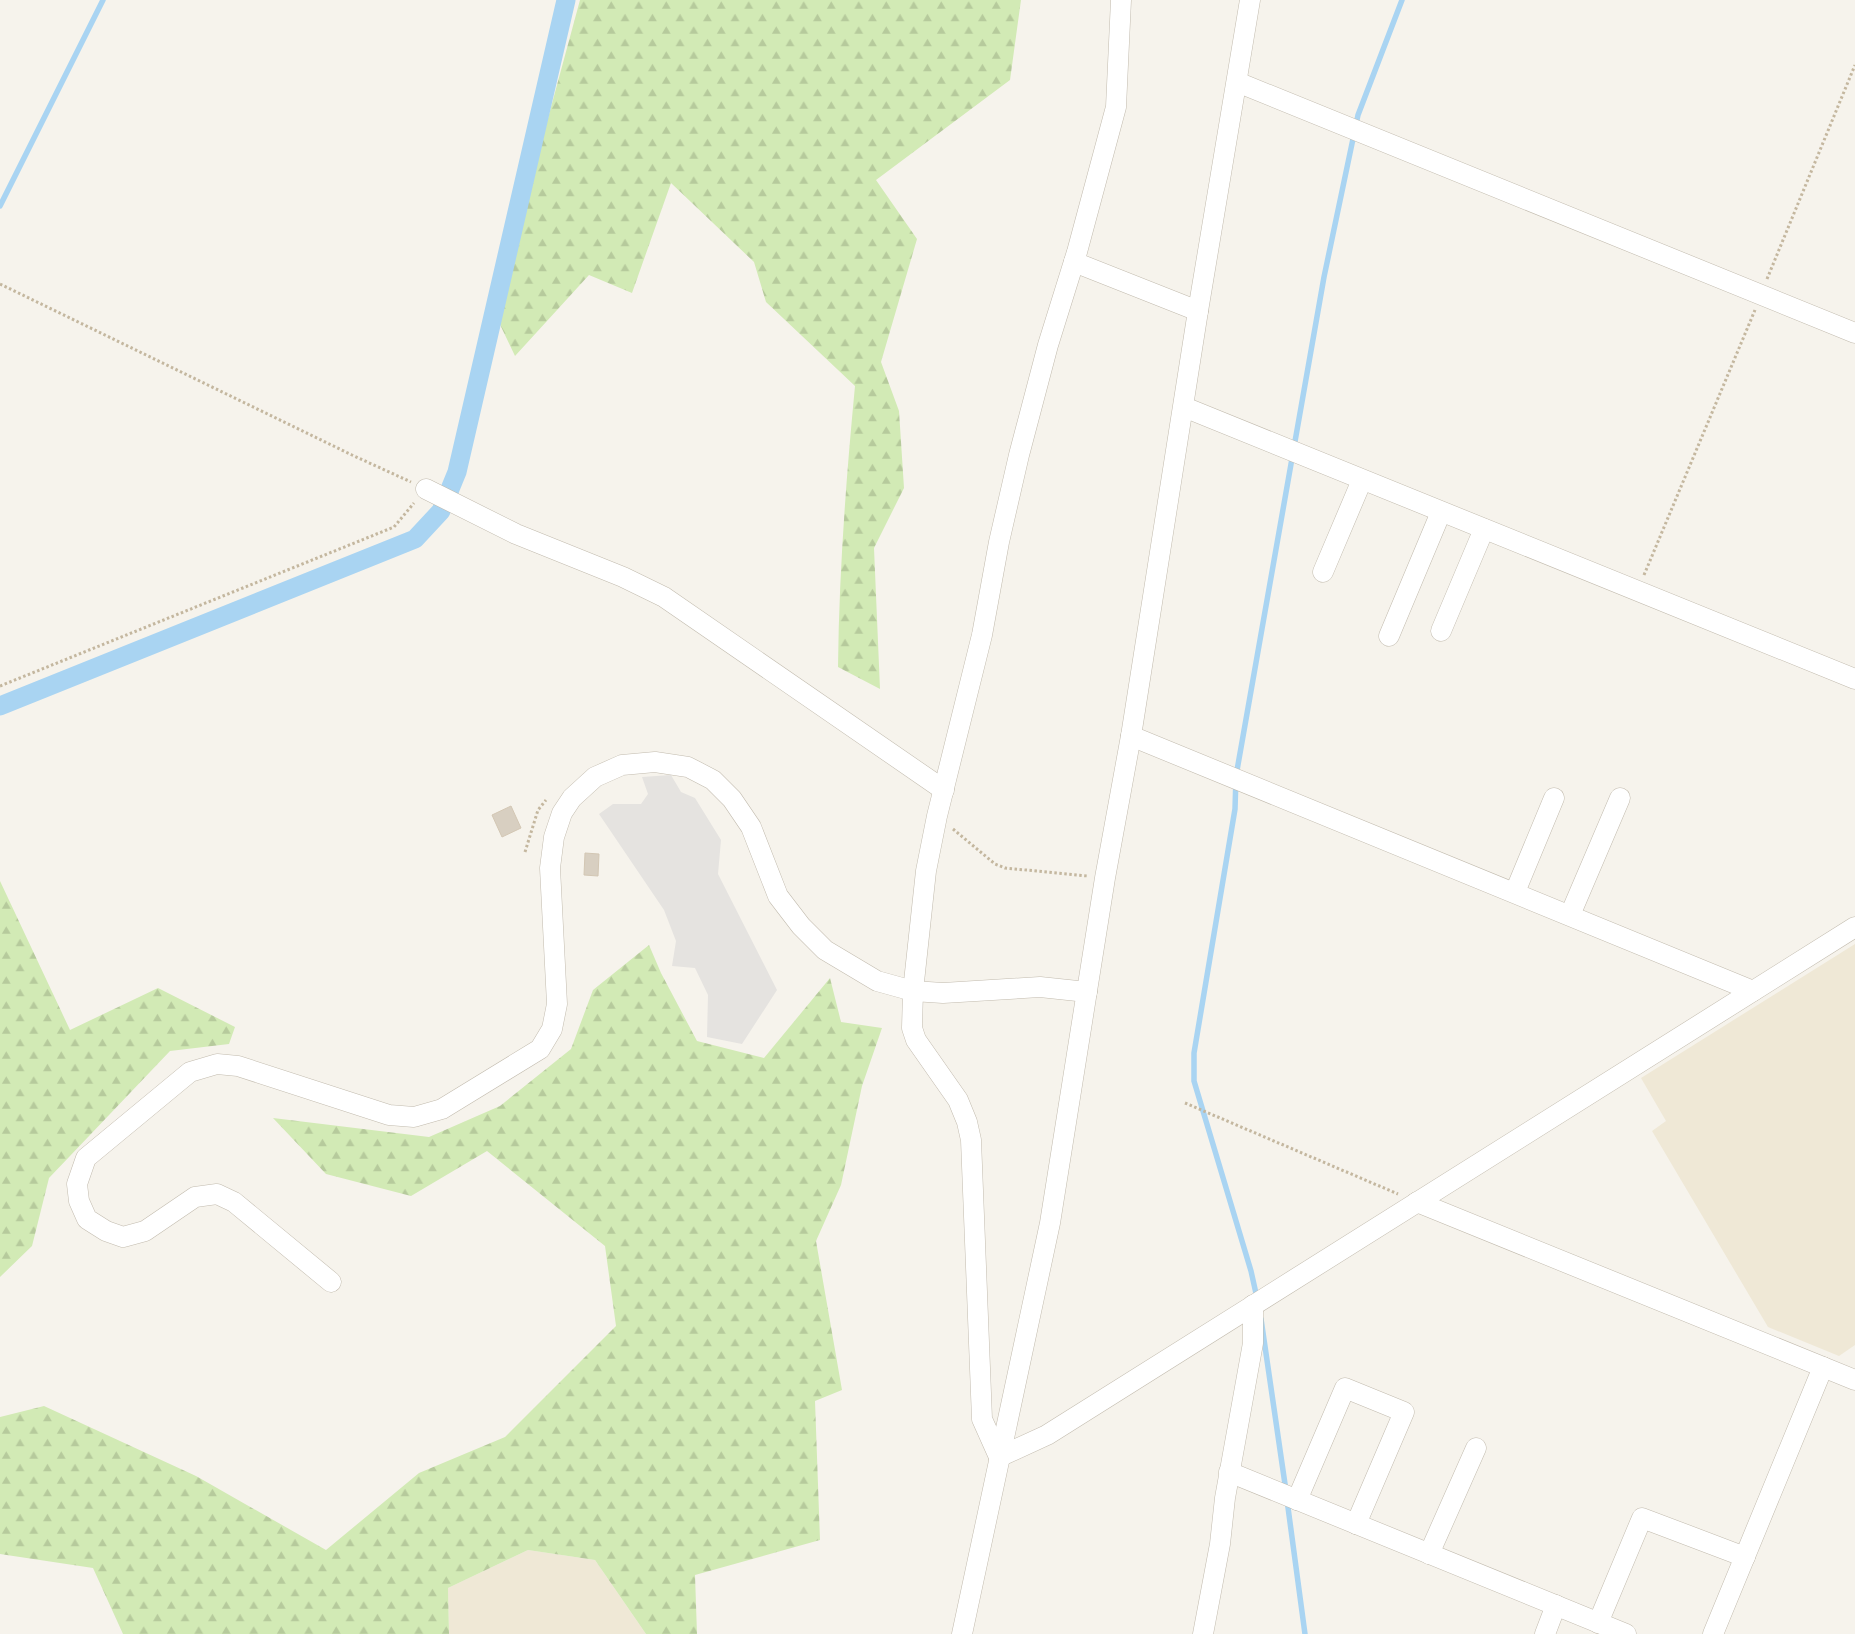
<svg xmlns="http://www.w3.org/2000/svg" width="1855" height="1634" viewBox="0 0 1855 1634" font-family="Overpass,sans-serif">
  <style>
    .education { fill: #efe8d6 }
    .forest { fill: url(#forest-firs) }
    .parking { fill: #e5e3e0 }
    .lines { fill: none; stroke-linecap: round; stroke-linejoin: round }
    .stream { stroke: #a9d4f2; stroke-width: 5.5 }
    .canal { stroke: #a9d4f2; stroke-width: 19 }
    .building { fill: #d8cfc1; stroke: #d3c7b4 }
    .minor-casing { stroke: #c2bbae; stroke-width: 21 }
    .path { stroke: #c4b79f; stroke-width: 3; stroke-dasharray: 2.5 2.5; stroke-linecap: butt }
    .minor { stroke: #fff; stroke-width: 20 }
  </style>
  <defs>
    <pattern id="forest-firs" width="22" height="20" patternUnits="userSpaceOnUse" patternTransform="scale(1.25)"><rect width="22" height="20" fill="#d2eab5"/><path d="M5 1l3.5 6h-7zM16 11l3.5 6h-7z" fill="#b6ca9c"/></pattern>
  </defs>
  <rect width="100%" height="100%" fill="#f6f3ec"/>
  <g class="education">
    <polygon points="1855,944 1855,1345 1839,1356 1768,1327 1652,1131 1666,1121 1641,1078"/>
    <polygon points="528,1550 595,1560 646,1634 449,1634 448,1588"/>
  </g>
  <g class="forest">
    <path d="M580,0H1021L1010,80L876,180L917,239L881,362L899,411L904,488L874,548L880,689L838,667C839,573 846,480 855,386L766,302L754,262L671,183L632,293L589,275L515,356L495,314Z"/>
    <polygon points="0,881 70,1030 158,988 235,1027 229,1044 170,1051 49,1178 32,1246 0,1277"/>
    <polygon points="649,945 661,973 697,1041 764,1058 830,978 841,1022 882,1028 862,1086 841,1185 816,1241 842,1390 815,1401 820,1540 695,1575 697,1634 646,1634 595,1560 528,1550 448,1588 449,1634 123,1634 93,1568 0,1554 0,1417 44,1406 196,1476 326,1550 419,1473 505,1437 616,1326 605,1246 487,1151 411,1196 326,1174 273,1118 429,1137 500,1106 571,1049 593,990"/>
  </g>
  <polygon class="parking" points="671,775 681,792 695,798 721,840 718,874 777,990 742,1044 707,1037 708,995 695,968 672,966 676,941 664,910 599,814 613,804 641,804 648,794 642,777"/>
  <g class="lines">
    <g class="stream">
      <polyline points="0,206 103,0"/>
      <polyline points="1257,1298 1251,1271 1194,1081 1194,1053 1235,809 1236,776 1324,277 1358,115 1402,0"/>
      <polyline points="1261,1319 1286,1491"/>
      <polyline points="1287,1500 1305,1634"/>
    </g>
    <polyline class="canal" points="0,706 415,539 441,511 457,472 566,0"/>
  </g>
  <g class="building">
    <polygon points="511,806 521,828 502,837 492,815"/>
    <polygon points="585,853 599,854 598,876 584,875"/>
  </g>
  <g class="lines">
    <defs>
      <g id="minor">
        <polyline points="1237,82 1855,333"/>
        <polyline points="1074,262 1198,311"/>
        <polyline points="1184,407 1855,679"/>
        <polyline points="426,489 516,534 623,577 664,597 944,790"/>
        <polyline points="1323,572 1362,480"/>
        <polyline points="1441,631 1484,529"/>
        <polyline points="1389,636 1441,512"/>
        <polyline points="1131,736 1753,991"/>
        <polyline points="1515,892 1554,798"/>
        <polyline points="1570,915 1620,798"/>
        <polyline points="1417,1202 1855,1380"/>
        <polyline points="331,1282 234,1202 217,1194 195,1197 145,1231 123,1237 106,1231 87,1219 79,1201 77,1184 86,1158 190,1072 217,1064 238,1066 389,1115 414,1117 442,1109 540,1049 552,1029 557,1004 550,868 554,837 562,813 572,798 595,777 622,765 655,762 688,767 713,780 732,799 751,827 778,896 801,926 825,950 877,981 913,991 943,993 1040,987 1087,992"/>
        <polyline points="999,1457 982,1419 971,1140 967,1122 958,1100 916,1040 912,1028 913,991 926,871 937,816 982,635 999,542 1019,455 1048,345 1077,252 1116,107 1121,0"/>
        <polyline points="999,1457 1047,1435 1855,927"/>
        <polyline points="1229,1472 1626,1634"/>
        <polyline points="1297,1500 1345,1388 1404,1412 1356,1524"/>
        <polyline points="1429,1554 1476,1448"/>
        <polyline points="1598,1623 1642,1518 1745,1557"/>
        <polyline points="962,1634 1050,1223 1105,878 1131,736 1198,311 1250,0"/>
        <polyline points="1203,1634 1220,1544 1225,1498 1253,1343 1253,1305"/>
        <polyline points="1545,1634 1556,1605"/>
        <polyline points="1713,1634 1823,1367"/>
      </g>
    </defs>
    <use href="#minor" class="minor-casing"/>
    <g class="path">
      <polyline points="1767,279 1855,65"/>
      <polyline points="0,284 352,455 411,482"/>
      <polyline points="1644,575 1755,310"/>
      <polyline points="0,686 394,527 414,503"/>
      <polyline points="953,829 995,864 1005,868 1088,876"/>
      <polyline points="525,852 538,810 546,800"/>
      <polyline points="1185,1103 1398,1194"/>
    </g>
    <use href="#minor" class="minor"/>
  </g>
</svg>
